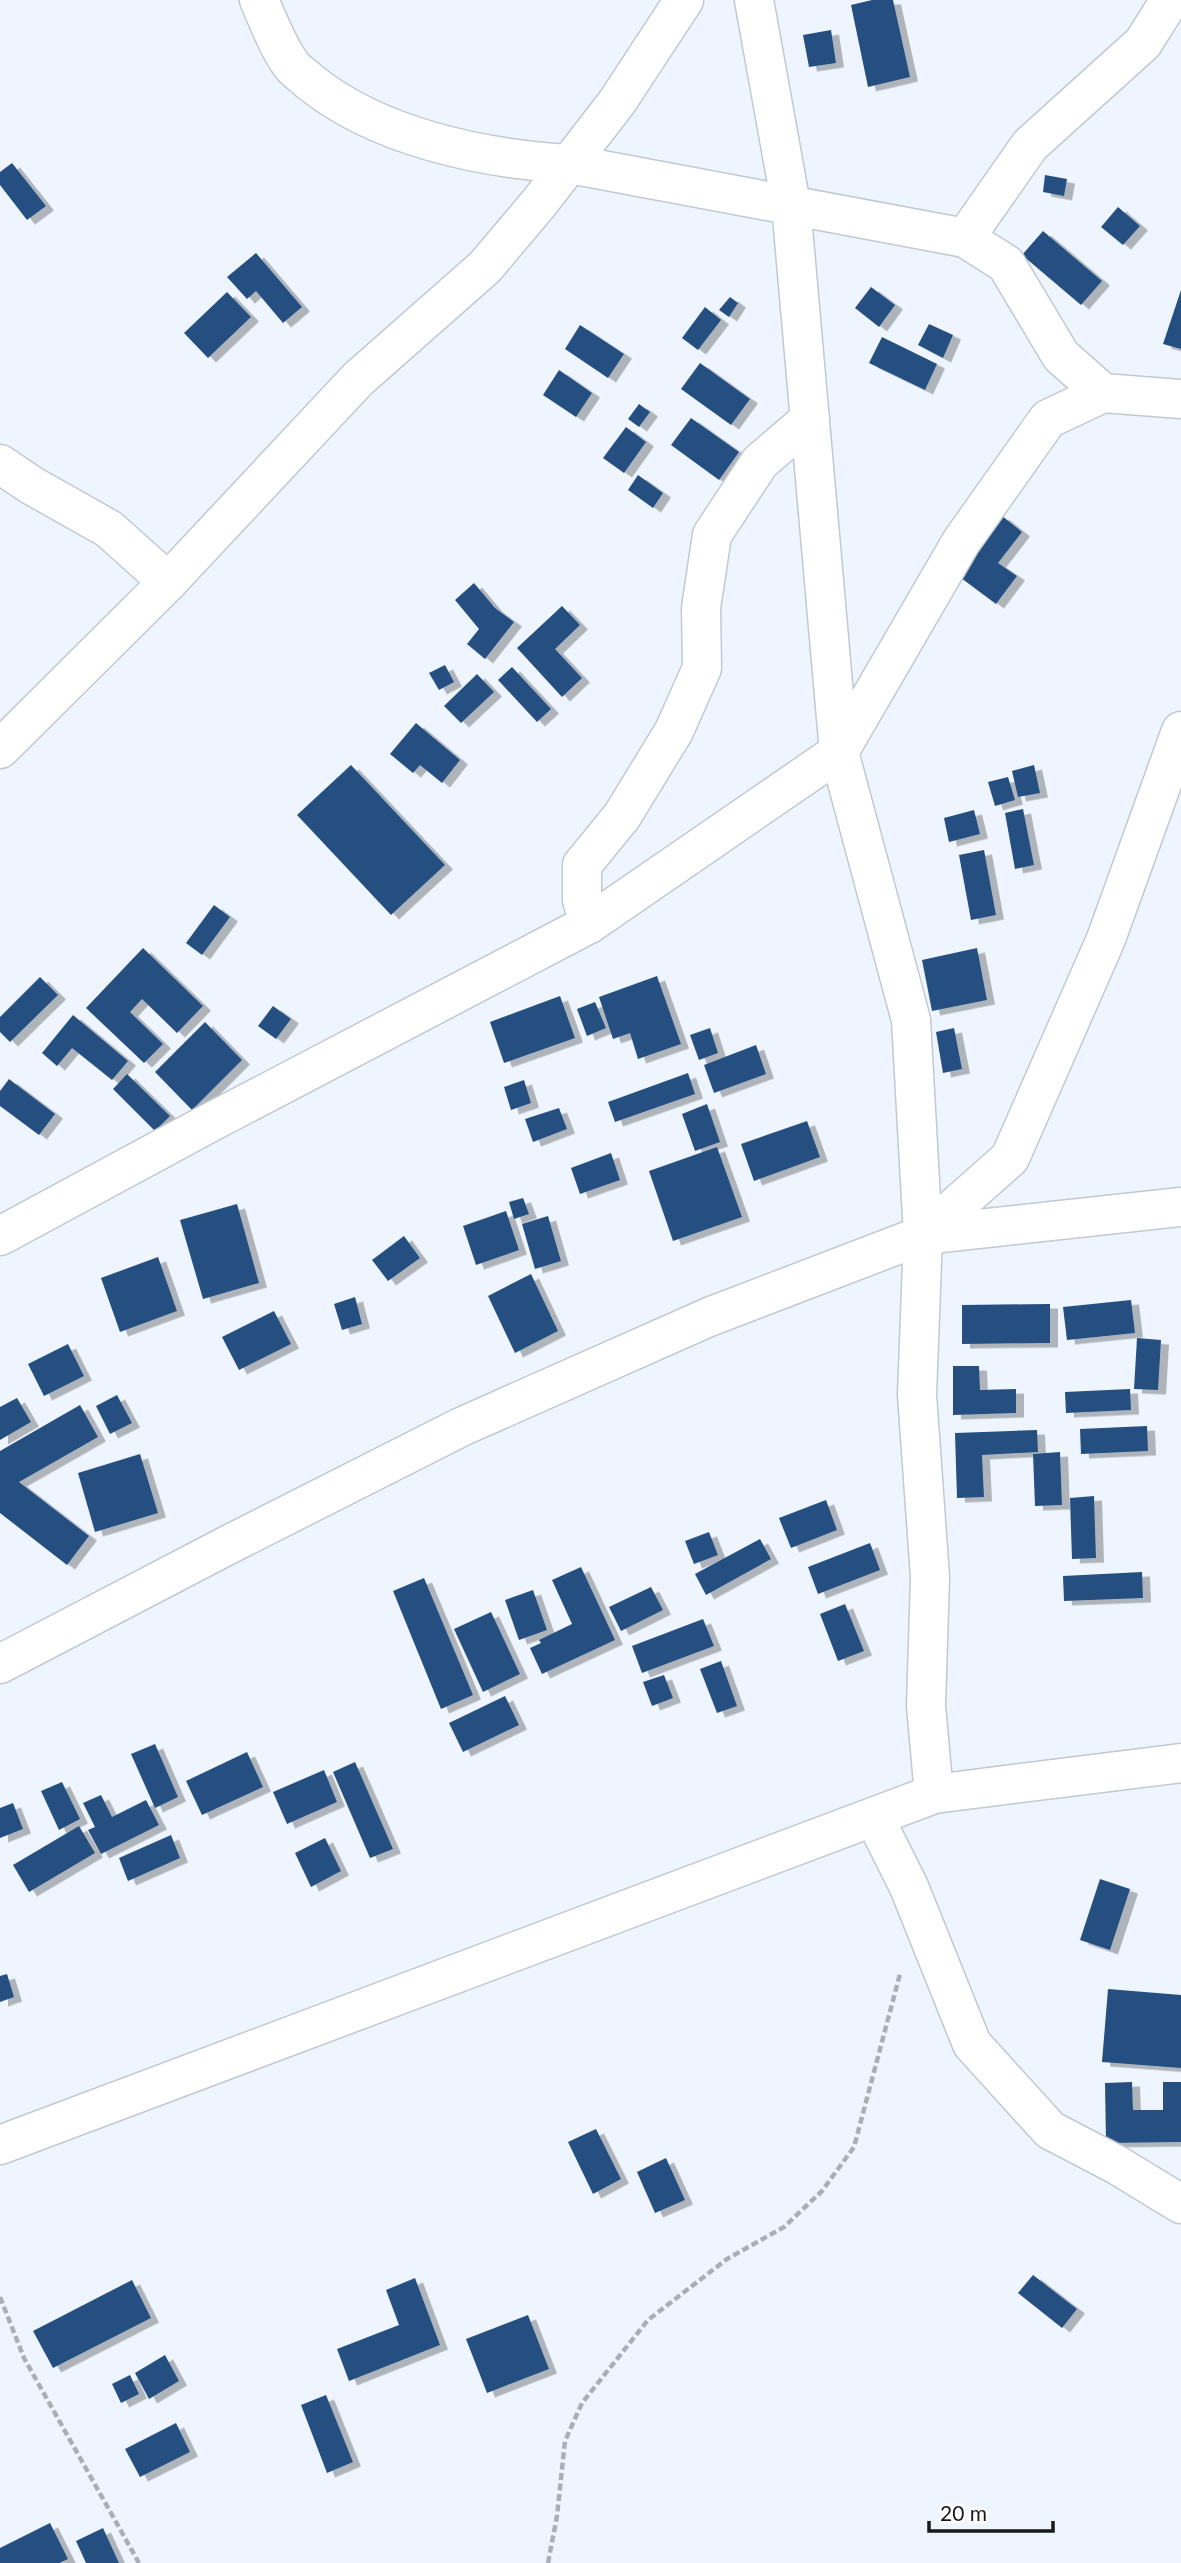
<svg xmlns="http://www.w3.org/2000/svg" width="1181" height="2563" viewBox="0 0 1181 2563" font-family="Lato,sans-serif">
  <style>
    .building { fill: #264f81; filter: url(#shadow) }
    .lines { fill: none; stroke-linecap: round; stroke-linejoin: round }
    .minor-casing { stroke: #c2c9d1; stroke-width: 41 }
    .path { stroke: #aaafb6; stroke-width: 4.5; stroke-dasharray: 7 3.5; stroke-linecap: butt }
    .minor { stroke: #fff; stroke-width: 38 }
  </style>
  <defs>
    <filter id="shadow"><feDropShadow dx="8" dy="4.5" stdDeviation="0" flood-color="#0004"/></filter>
  </defs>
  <rect width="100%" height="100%" fill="#eff5fe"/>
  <g class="building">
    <polygon points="872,0 893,0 910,77 868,87 851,5"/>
    <polygon points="831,30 836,63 809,67 803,35"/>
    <polygon points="12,163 46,206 27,220 0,185 0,172"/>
    <polygon points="1045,175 1067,179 1064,196 1043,192"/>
    <polygon points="1118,207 1140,226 1123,245 1101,227"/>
    <polygon points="1043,231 1102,281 1081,305 1022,255"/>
    <polygon points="256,253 302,307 283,323 256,291 247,299 227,277"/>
    <polygon points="871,287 895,305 879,327 855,308"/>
    <polygon points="1181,290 1181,349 1163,344"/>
    <polygon points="227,292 251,317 208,358 184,333"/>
    <polygon points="730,297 738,303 729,317 719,310"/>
    <polygon points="705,307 721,320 698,350 682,338"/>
    <polygon points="929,324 953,335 943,358 918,345"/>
    <polygon points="580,325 624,354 608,378 565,349"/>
    <polygon points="882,337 937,364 925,390 869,363"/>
    <polygon points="700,363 750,399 731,425 681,389"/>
    <polygon points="559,370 592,393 576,417 543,395"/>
    <polygon points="639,404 650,412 639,427 628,419"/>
    <polygon points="691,418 739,452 719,480 671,445"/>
    <polygon points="626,427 646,442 624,473 603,458"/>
    <polygon points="638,475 663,493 653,508 628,490"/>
    <polygon points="1001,515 1022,532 998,563 1017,576 996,604 957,575"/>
    <polygon points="474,583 495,608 514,622 485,659 467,644 479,629 455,600"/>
    <polygon points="562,606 580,625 555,649 582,678 562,697 517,648"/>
    <polygon points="445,665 454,682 439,690 429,673"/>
    <polygon points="512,667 551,709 537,722 498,680"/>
    <polygon points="477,674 494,692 461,723 444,706"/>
    <polygon points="416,723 460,760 442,783 420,765 413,773 390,754"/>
    <polygon points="351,765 445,865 391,915 297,815"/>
    <polygon points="1034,765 1040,793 1018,797 1012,771"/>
    <polygon points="1008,777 1015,800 995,806 988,782"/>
    <polygon points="1023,809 1034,865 1015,869 1005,813"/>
    <polygon points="974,810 980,834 949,842 944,818"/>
    <polygon points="984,850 996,915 971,920 959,855"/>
    <polygon points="214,905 230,917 202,955 186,943"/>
    <polygon points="143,948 203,1006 177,1033 142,999 130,1012 163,1044 144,1063 86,1008"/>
    <polygon points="977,948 987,1000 932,1011 922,960"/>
    <polygon points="657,976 681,1044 638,1059 630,1033 613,1039 599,997"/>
    <polygon points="40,977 58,995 10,1042 0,1032 0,1017"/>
    <polygon points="560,996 575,1038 504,1063 490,1022"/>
    <polygon points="595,1002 606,1028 587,1036 577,1009"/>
    <polygon points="273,1006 291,1019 276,1039 258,1026"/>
    <polygon points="73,1015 128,1061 112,1080 72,1048 57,1066 42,1053"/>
    <polygon points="205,1022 242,1060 192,1110 155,1072"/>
    <polygon points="710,1028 718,1053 699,1060 690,1035"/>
    <polygon points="954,1028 962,1069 943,1073 936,1032"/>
    <polygon points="756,1045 766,1074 714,1093 704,1065"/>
    <polygon points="688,1073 695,1094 615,1122 608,1102"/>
    <polygon points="127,1074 170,1116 155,1131 113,1089"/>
    <polygon points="9,1079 55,1114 39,1135 0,1106 0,1091"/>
    <polygon points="524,1080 531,1103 511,1110 504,1087"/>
    <polygon points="707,1104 720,1142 695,1151 682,1114"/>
    <polygon points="559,1108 567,1129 533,1142 525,1119"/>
    <polygon points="807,1121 820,1157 754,1181 741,1144"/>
    <polygon points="717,1147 742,1217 673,1241 649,1171"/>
    <polygon points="611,1153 620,1180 580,1194 571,1168"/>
    <polygon points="523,1198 529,1214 514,1219 509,1202"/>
    <polygon points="237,1204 259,1283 203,1299 180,1220"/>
    <polygon points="506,1211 519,1250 476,1265 463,1226"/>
    <polygon points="548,1216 561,1261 535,1269 522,1224"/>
    <polygon points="404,1236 420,1258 388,1281 372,1260"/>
    <polygon points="158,1257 177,1311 120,1332 101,1278"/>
    <polygon points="531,1274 558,1331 515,1353 488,1296"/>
    <polygon points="355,1297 362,1324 342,1330 334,1304"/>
    <polygon points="1131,1300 1135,1333 1067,1340 1063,1307"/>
    <polygon points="1050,1304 1050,1343 962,1344 962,1305"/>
    <polygon points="274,1311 291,1344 239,1370 222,1337"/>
    <polygon points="1137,1338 1161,1340 1158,1390 1134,1389"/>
    <polygon points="68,1344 84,1376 44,1396 28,1364"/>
    <polygon points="953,1366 979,1366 980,1390 1016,1389 1016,1413 953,1415"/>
    <polygon points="1130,1389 1131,1410 1066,1413 1065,1392"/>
    <polygon points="117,1395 132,1423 110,1434 96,1406"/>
    <polygon points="17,1398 31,1422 0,1440 0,1407"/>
    <polygon points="80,1405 98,1437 19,1482 89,1536 67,1565 0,1513 0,1451"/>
    <polygon points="1147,1426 1148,1451 1081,1454 1080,1429"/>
    <polygon points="1037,1430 1038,1452 982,1455 984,1497 957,1498 955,1433"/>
    <polygon points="1060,1452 1062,1505 1035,1506 1033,1454"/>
    <polygon points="140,1454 158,1513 95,1532 78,1473"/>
    <polygon points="1094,1496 1096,1558 1072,1559 1070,1498"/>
    <polygon points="826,1500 837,1530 791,1548 779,1518"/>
    <polygon points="709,1532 718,1555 694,1564 685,1541"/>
    <polygon points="760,1539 771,1559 706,1595 695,1574"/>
    <polygon points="870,1543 880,1570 818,1594 808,1567"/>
    <polygon points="581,1567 615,1640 542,1674 530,1648 541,1643 539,1640 572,1624 552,1580"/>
    <polygon points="1142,1572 1143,1598 1064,1601 1063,1576"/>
    <polygon points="424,1578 473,1695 441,1709 393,1591"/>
    <polygon points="651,1587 663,1610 621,1631 609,1607"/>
    <polygon points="533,1590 547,1630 519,1640 505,1600"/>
    <polygon points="845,1604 864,1651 838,1661 820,1614"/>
    <polygon points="491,1612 520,1674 483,1692 454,1629"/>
    <polygon points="703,1619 714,1646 642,1673 632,1646"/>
    <polygon points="721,1661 737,1706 717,1713 700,1669"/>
    <polygon points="664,1675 673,1698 652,1706 643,1682"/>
    <polygon points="505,1696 519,1725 463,1752 449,1723"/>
    <polygon points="155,1744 178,1797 155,1808 131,1754"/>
    <polygon points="247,1752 263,1787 202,1815 186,1781"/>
    <polygon points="355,1762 393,1849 370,1858 333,1772"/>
    <polygon points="324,1770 337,1802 287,1824 273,1792"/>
    <polygon points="62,1782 80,1819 59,1830 41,1791"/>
    <polygon points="101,1795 112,1817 146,1800 159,1825 101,1854 88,1830 95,1827 83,1803"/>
    <polygon points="13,1803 23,1829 0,1838 0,1808"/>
    <polygon points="79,1826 95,1853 29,1892 13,1865"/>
    <polygon points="171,1835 180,1858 128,1881 119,1858"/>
    <polygon points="325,1838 341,1871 311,1887 295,1853"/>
    <polygon points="1100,1879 1130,1889 1110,1950 1080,1940"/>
    <polygon points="7,1974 14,1997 0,2002 0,1976"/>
    <polygon points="1108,1989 1181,1995 1181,2068 1102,2062"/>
    <polygon points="1132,2082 1133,2110 1163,2110 1163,2082 1181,2082 1181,2142 1106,2143 1105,2083"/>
    <polygon points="596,2129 621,2179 593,2194 568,2142"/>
    <polygon points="666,2158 685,2200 655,2213 637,2172"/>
    <polygon points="1033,2275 1077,2309 1062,2328 1018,2293"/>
    <polygon points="415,2278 440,2345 349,2381 337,2349 399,2325 386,2290"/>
    <polygon points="132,2280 151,2318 53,2368 33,2331"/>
    <polygon points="528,2315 549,2369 487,2393 466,2339"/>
    <polygon points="165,2355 179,2381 149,2399 135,2373"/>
    <polygon points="130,2375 139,2394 121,2403 112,2384"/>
    <polygon points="326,2395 353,2462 327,2473 301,2405"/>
    <polygon points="176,2423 190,2452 140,2477 125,2449"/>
    <polygon points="50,2523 68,2559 59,2563 0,2563 0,2548"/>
    <polygon points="103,2528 119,2563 86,2563 76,2541"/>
  </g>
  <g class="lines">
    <defs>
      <g id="minor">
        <path d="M259,0C267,18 280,52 293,67C297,72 304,76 309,81C377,137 483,159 570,164L965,238L1006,264L1061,356L1103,393L1181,399"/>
        <polyline points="754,0 791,205 839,752 911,1020 923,1235 917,1395 930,1577 926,1706 934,1794"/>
        <polyline points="965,238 1030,145 1143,43 1170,0"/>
        <polyline points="0,464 31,485 109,529 168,582"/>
        <polyline points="0,749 168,582 358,379 485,267 539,203 617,102 684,0"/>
        <polyline points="589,924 582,900 582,865 622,816 674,731 702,668 701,608 712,535 760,462 810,419"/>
        <polyline points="923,1235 1010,1158 1106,939 1181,731"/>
        <polyline points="0,1236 213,1121 589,924 839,752 961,542 1048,419 1103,393"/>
        <polyline points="0,1664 228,1545 461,1427 709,1317 923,1235 1181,1207"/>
        <polyline points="874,1817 909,1887 972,2044 1050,2130 1117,2165 1181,2204"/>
        <polyline points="0,2145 934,1794 1181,1763"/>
      </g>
    </defs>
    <use href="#minor" class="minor-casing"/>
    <g class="path">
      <polyline points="0,2297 24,2358 139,2563"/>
      <polyline points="548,2563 557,2516 565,2441 582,2403 648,2320 727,2259 784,2227 822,2191 854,2147 900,1974"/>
    </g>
    <use href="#minor" class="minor"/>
  </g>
  <path d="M929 2521v10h124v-10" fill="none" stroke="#17191c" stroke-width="3.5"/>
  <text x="940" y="2521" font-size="21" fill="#17191c" stroke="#ffffff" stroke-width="5" paint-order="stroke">20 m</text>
</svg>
